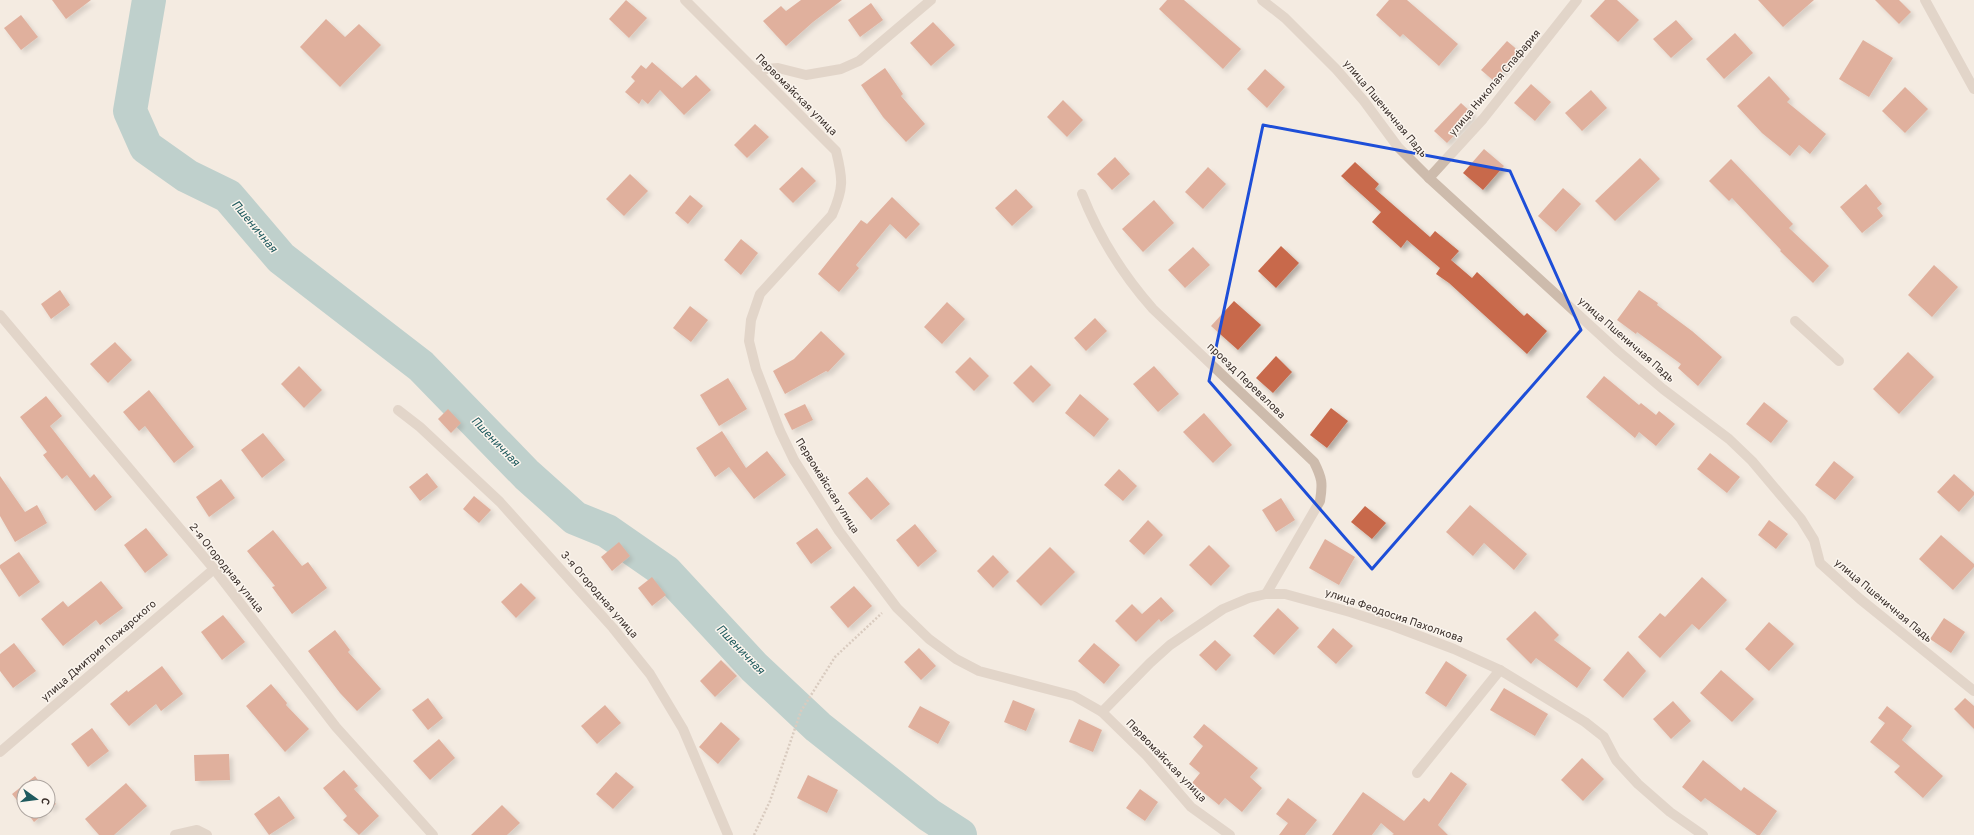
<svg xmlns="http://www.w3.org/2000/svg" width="1974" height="835" viewBox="0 0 1974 835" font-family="Overpass,sans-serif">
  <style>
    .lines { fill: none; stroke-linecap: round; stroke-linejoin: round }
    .river { stroke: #7fb0b2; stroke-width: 34 }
    .building { fill: #c8694b; filter: url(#shadow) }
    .path { stroke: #b9a596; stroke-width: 2.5; stroke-dasharray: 2 2; stroke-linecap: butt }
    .minor { stroke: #cdbbac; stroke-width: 10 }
    .marked { fill: none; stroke: #1d4ed8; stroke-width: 3; stroke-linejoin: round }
    .labels { text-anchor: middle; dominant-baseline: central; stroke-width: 3; stroke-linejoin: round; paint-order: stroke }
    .street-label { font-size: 11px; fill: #3b302b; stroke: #fbf5ee }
    .water-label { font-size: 12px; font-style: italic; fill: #1f5a5e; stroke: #fbf5ee }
  </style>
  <defs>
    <filter id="shadow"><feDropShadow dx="3.5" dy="3.5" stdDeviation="2" flood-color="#0004"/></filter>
  </defs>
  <rect width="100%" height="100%" fill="#f4ebe1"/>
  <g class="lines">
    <polyline class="river" points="149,0 130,111 146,147 187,176 228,196 281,258 421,366 527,475 575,518 607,531 666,572 754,667 818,727 929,815 960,835"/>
  </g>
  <g class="building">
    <polygon points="52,0 91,0 66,19"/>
    <polygon points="626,0 647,18 629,38 609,19"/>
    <polygon points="801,0 842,0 813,22 786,46 763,21 781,6 786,11"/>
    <polygon points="1167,0 1184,0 1241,49 1223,69 1159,9"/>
    <polygon points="1389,0 1407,0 1458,44 1439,66 1403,34 1400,37 1376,15"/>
    <polygon points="1605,0 1617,0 1639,20 1618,42 1590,16"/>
    <polygon points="1758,0 1814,0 1783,27"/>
    <polygon points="1875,0 1899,0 1911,12 1899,24"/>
    <polygon points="871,3 883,20 860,37 848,20"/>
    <polygon points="21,15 38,37 21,50 4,28"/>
    <polygon points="326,19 345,37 359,24 381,45 340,87 300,47"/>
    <polygon points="1676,20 1693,39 1671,58 1653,39"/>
    <polygon points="933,22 955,45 931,66 910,43"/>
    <polygon points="1735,33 1753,53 1724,79 1706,59"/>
    <polygon points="1863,40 1893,58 1869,97 1839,79"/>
    <polygon points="1507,41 1520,52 1494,81 1481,70"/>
    <polygon points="652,62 682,88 696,75 711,90 684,115 660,90 648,104 642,99 639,104 625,92 635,81 631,77 641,65 646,69"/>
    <polygon points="885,68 903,94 901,96 925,124 906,142 883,117 861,85"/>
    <polygon points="1265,69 1285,87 1267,108 1247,89"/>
    <polygon points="1769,76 1790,99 1787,102 1826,134 1810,154 1799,145 1790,156 1762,133 1737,106"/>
    <polygon points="1531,84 1551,102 1535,121 1514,103"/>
    <polygon points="1905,87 1928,109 1905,133 1882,111"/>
    <polygon points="1591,90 1607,108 1582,131 1565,113"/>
    <polygon points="1063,100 1083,120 1067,137 1047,117"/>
    <polygon points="1461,103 1474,115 1447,143 1434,131"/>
    <polygon points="755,124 769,137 747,158 734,145"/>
    <polygon points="1484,149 1504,166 1483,190 1463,173"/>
    <polygon points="1115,157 1130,174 1112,190 1097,174"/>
    <polygon points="1640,158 1660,179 1615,221 1595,201"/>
    <polygon points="1731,159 1793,224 1789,228 1829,266 1813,283 1780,251 1781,250 1732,198 1729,201 1709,181"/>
    <polygon points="1355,162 1379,184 1375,189 1430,237 1435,231 1459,251 1451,260 1472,278 1477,272 1524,316 1527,313 1547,331 1527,354 1449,283 1436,274 1440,268 1407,240 1401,248 1372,222 1381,212 1341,176"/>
    <polygon points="802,167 816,181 793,203 779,189"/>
    <polygon points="1208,167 1226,184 1203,209 1185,192"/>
    <polygon points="630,174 648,191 624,216 606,199"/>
    <polygon points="1866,184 1882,204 1877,208 1883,216 1862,233 1840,207"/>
    <polygon points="1563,188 1581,204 1556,232 1538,216"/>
    <polygon points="1016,189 1033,207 1012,226 995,208"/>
    <polygon points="690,195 703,206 688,224 675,213"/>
    <polygon points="892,197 920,224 906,239 890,224 856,265 859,268 839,292 818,274 861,220 867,224"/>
    <polygon points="1154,200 1174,223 1143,252 1122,229"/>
    <polygon points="741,239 758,253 741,275 724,260"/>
    <polygon points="1281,246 1299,263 1276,288 1258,271"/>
    <polygon points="1193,247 1210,265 1185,288 1168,270"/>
    <polygon points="1934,265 1958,287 1932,317 1908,295"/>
    <polygon points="60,290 70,305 51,319 41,304"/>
    <polygon points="1639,290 1658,303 1657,305 1692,331 1722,357 1698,386 1678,368 1681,364 1637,332 1636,334 1617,320"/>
    <polygon points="1234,301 1261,325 1238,350 1211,326"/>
    <polygon points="947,302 965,319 942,344 924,327"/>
    <polygon points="690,306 708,320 691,342 673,328"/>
    <polygon points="1095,318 1107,331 1086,351 1074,338"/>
    <polygon points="821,331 845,354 828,372 826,371 785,394 773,371 794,359"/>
    <polygon points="115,342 132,360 108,383 90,364"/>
    <polygon points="1908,352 1934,377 1899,414 1873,389"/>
    <polygon points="1276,356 1292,372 1273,393 1256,378"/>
    <polygon points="970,357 989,376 974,391 955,372"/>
    <polygon points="1031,365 1051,385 1033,403 1013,383"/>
    <polygon points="299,366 322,390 304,408 281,384"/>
    <polygon points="1154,366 1179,394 1158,412 1133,384"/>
    <polygon points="1604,376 1639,405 1641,403 1656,415 1659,411 1675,424 1656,446 1639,432 1635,438 1586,397"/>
    <polygon points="728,378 747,409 719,426 700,395"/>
    <polygon points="149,390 194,447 174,463 145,426 139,431 123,412"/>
    <polygon points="1080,394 1109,419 1094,437 1065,413"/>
    <polygon points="46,396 62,416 50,426 90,478 94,474 112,497 95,511 67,475 62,479 43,455 47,452 20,417"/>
    <polygon points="1764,402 1788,421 1771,443 1746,424"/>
    <polygon points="805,404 813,420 792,430 784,414"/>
    <polygon points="1331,408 1348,421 1327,448 1310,435"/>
    <polygon points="448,409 461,423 451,433 438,419"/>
    <polygon points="1204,413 1232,445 1213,463 1183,432"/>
    <polygon points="722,431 746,468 767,451 786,475 754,499 729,467 715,477 696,448"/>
    <polygon points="263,433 285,460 262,478 241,450"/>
    <polygon points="1710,453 1740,477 1727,493 1697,469"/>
    <polygon points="1834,461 1854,477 1835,500 1815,485"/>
    <polygon points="1119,469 1137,486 1123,501 1104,485"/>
    <polygon points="427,473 438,487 420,501 409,487"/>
    <polygon points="1954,474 1974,492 1974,495 1959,512 1937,492"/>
    <polygon points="0,476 25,512 37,505 47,523 15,542 0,516"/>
    <polygon points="867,477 890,504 871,520 848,493"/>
    <polygon points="221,479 235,498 209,517 196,497"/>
    <polygon points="474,496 491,510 479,523 463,509"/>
    <polygon points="1281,498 1295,520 1276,532 1262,510"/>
    <polygon points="1470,505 1527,554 1514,570 1484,543 1473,556 1446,532"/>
    <polygon points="1365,506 1386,523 1372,539 1351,522"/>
    <polygon points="1148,520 1163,535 1144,555 1129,541"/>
    <polygon points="1769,520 1788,534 1776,549 1758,535"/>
    <polygon points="915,524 937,551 918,567 896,540"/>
    <polygon points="146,528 168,555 145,573 124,545"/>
    <polygon points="817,528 832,548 811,564 796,543"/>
    <polygon points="273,530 302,566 308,562 327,588 292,614 272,587 275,586 247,551"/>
    <polygon points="1941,535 1974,564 1974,567 1953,590 1919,559"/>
    <polygon points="1325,539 1355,557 1339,585 1309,568"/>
    <polygon points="619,542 630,556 612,571 601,557"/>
    <polygon points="1209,545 1230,566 1211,586 1189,565"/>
    <polygon points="1050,547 1075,572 1041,606 1016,581"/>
    <polygon points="19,552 40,582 19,597 0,568 0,565"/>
    <polygon points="993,555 1009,572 993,588 977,571"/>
    <polygon points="652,577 666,595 652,606 638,588"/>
    <polygon points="1702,577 1727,600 1699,630 1692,624 1660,658 1638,637 1660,613 1665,617"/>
    <polygon points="101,581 123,608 100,625 96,620 63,646 41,619 63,601 68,607"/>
    <polygon points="521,583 536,598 516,618 501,602"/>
    <polygon points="854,586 872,606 848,628 830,607"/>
    <polygon points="1161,597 1174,611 1161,622 1159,619 1136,642 1115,621 1132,604 1142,614"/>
    <polygon points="1278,608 1299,628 1274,655 1253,636"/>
    <polygon points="1535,611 1559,635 1554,640 1591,668 1577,688 1536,658 1531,664 1506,639"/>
    <polygon points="223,615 245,642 222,660 201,632"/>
    <polygon points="1944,618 1965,632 1951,653 1930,639"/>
    <polygon points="1769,622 1794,644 1769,671 1745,649"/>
    <polygon points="1333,628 1353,646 1336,664 1317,647"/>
    <polygon points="335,630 350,650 348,652 381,689 357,711 340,693 308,651"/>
    <polygon points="1215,640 1231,655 1216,671 1199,655"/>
    <polygon points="14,643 36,671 13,688 0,671 0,654"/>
    <polygon points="1094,643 1120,665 1104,684 1078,661"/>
    <polygon points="919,648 936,666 921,680 904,662"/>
    <polygon points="1628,651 1646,671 1623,698 1603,680"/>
    <polygon points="721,660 737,676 715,697 700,681"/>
    <polygon points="1446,661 1467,675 1446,707 1425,693"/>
    <polygon points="162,666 183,694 161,711 156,704 129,726 110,704 127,690 128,692"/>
    <polygon points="1721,670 1754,699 1732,722 1700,693"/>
    <polygon points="271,684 287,703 286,705 309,729 285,752 246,706"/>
    <polygon points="1504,688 1548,714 1535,736 1490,710"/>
    <polygon points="428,698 443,718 428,730 412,710"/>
    <polygon points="1965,698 1974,706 1974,729 1954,709"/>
    <polygon points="1013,700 1035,709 1026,731 1004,722"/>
    <polygon points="1673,701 1691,721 1671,739 1653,719"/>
    <polygon points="605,705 621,723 597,744 581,726"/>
    <polygon points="920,706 950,722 938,744 908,727"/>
    <polygon points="1887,706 1912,726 1902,740 1943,776 1923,798 1894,772 1900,766 1870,742 1885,723 1878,718"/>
    <polygon points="1079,719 1102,730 1093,752 1069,742"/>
    <polygon points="721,722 740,739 718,764 699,747"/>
    <polygon points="1204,724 1258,768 1250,777 1262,788 1242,812 1225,798 1219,805 1192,783 1200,773 1189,764 1203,746 1193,737"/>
    <polygon points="92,728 109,751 88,767 71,744"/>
    <polygon points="439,739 455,758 430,780 413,761"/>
    <polygon points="229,754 230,780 195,781 194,755"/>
    <polygon points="1582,758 1604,779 1583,801 1561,780"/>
    <polygon points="1703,760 1741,791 1744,787 1777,811 1760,835 1757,835 1705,798 1701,802 1682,787"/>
    <polygon points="344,770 358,786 354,789 379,816 359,835 343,820 347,816 323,788"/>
    <polygon points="616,772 634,787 613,809 596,794"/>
    <polygon points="1451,772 1467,784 1438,825 1448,835 1392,835 1394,834 1381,823 1372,835 1332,835 1363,792 1404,821 1424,798 1429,802"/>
    <polygon points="808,775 838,790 827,813 797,798"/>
    <polygon points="35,776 43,787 24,787 24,809 12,794"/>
    <polygon points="126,783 147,806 114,835 99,835 85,819"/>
    <polygon points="1140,789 1158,802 1145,821 1126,808"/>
    <polygon points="48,794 56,804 48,810"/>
    <polygon points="279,796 295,818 269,835 254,814"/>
    <polygon points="1288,798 1317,820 1305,835 1279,835 1288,823 1276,814"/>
    <polygon points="502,805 520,823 507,835 471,835"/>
    <polygon points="26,811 47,811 34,822"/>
  </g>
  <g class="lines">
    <polyline class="path" points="754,835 770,801 801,711 835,657 882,613"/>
    <g class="minor">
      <path d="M685,0L836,151C843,179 844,188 832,215L760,294L751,320L749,341L756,369L780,431L794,460L839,531L897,608L929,639L956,659L979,671L1074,696L1102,712L1147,756L1191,807L1230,835"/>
      <polyline points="1262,0 1285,18 1336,69 1364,101 1398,147 1429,178 1619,352 1663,389 1729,439 1752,461 1801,519 1814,540 1820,563 1860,599 1974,691"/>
      <polyline points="1925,0 1974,89"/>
      <polyline points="755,70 778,68 806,75 841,69 859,61 931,0"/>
      <polyline points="1429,178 1483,119 1577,0"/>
      <path d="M1082,194C1099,237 1122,274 1153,309L1314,462C1322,478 1323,483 1320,501L1266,594"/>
      <polyline points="0,315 214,569 336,727 433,835"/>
      <polyline points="1795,321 1839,361"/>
      <polyline points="398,410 420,427 500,502 613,628 650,674 683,729 728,835"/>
      <polyline points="1102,712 1150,663 1170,645 1223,609 1249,598 1266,594 1285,594 1350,612 1393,626 1454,649 1500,670 1585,722 1604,737 1616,760 1638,784 1670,812 1703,835"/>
      <polyline points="0,752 214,569"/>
      <polyline points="1417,773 1500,670"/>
      <polyline points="175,835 197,830 207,835"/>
    </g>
  </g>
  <path d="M0 0H1974V835H0ZM1263,125L1510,171L1581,330L1372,569L1209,381Z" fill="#f4ebe1" fill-opacity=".55" fill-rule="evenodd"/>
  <path class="marked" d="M1263,125L1510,171L1581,330L1372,569L1209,381Z"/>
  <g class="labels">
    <g class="street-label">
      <text transform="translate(1495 83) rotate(-50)">улица Николая Спафария</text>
      <text transform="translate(796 95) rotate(45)">Первомайская улица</text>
      <text transform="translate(1385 109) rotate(50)">улица Пшеничная Падь</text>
      <text transform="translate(1626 340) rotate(41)">улица Пшеничная Падь</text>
      <text transform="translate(1246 381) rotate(44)">проезд Перевалова</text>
      <text transform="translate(827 486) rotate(58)">Первомайская улица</text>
      <text transform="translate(226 568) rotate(51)">2-я Огородная улица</text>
      <text transform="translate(599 595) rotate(49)">3-я Огородная улица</text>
      <text transform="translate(1883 601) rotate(40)">улица Пшеничная Падь</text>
      <text transform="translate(1394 616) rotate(19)">улица Феодосия Пахолкова</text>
      <text transform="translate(99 651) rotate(-41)">улица Дмитрия Пожарского</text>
      <text transform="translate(1166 761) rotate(46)">Первомайская улица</text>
    </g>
    <g class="water-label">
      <text transform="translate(254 227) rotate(50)">Пшеничная</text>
      <text transform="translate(495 442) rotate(46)">Пшеничная</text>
      <text transform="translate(740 650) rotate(46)">Пшеничная</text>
    </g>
  </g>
  <g transform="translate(36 799) rotate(104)"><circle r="19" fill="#fbf5ee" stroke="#aea6a0"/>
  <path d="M0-3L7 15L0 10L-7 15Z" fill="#1f5a5e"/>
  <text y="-6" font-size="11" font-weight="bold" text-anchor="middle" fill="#3b302b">С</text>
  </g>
</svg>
